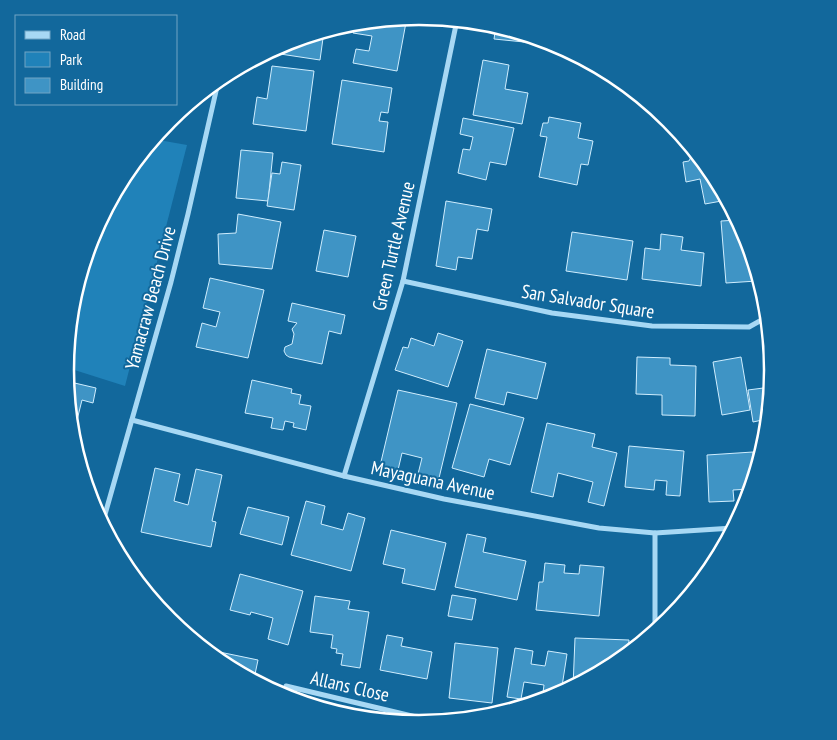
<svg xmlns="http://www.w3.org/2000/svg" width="837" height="740" viewBox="0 0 837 740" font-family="'PT Sans Narrow',sans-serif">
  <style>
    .green { fill: #2082b9 }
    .building { fill: #3f94c5; stroke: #cfedfe }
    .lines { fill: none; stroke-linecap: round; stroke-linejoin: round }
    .street { stroke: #a7d8f4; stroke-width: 5 }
    .labels { text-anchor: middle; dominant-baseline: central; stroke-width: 4; stroke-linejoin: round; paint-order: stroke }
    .street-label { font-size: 19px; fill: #fff; stroke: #12689c }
    .rim { fill: none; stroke: #fff; stroke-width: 2.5 }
  </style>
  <rect width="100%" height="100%" fill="#12689c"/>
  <polygon class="green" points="153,139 187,145 125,386 65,367 72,301 92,234 125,173"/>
  <g class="building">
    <polygon points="407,17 397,71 353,63 356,49 369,51 372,36 353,33 355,22"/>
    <polygon points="496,26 525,34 524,42 494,39"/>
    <polygon points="324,31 320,60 267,52 283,43"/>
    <polygon points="483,60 509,65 505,89 528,93 522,124 473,115"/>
    <polygon points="272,66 314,71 306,131 253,124 257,97 267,99"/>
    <polygon points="342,80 392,88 388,113 381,112 379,121 388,122 384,152 332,144"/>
    <polygon points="549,117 581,123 578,138 593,141 588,165 581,164 577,185 539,177 547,137 540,136 543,123 548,123"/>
    <polygon points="463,118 514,128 506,165 490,162 486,180 458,173 463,149 470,150 473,137 460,134"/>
    <polygon points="241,150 273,153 268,201 236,198"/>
    <polygon points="694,151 713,174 727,200 705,204 700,179 686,182 683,162 689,161"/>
    <polygon points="282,162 301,165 294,210 267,206 272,173 280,174"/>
    <polygon points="446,201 492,209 488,231 477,229 472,259 458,257 456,270 436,266"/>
    <polygon points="238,214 281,222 272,269 219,264 218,234 236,233"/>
    <polygon points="738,220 745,235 756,269 757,281 726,283 721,221"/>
    <polygon points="324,230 356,236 348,277 316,271"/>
    <polygon points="572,232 633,241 627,280 566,271"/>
    <polygon points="661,234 683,237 681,250 704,253 701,286 642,279 645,248 660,250"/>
    <polygon points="210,278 264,290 248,358 196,347 202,323 216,327 220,312 203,308"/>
    <polygon points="292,303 345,315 341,334 329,331 322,364 289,357 286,355 284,351 285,347 292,344 294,334 292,329 297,323 288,321"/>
    <polygon points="438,333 463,341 448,387 395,370 403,347 408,348 411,338 434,346"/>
    <polygon points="487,349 546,363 537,399 507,392 504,405 475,398"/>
    <polygon points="637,357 670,358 670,365 696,366 695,416 662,415 662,395 636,394"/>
    <polygon points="741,357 750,410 722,415 713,362"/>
    <polygon points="252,380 292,389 291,393 301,395 299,404 311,406 306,430 293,427 294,423 285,421 283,430 271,428 273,418 245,413"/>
    <polygon points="66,381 96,388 93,403 82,400 74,432 71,432"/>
    <polygon points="771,387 767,419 753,422 748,390"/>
    <polygon points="398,390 457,403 439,478 418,474 422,458 402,453 398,470 380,466"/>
    <polygon points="470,404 524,418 510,465 489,459 484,477 452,468"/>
    <polygon points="547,423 595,434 592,447 617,453 604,506 588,502 593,482 558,473 553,497 531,492"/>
    <polygon points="629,446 684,451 680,496 666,495 667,481 655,480 654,490 625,487"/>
    <polygon points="753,452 754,478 750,489 733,490 734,501 709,502 707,455"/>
    <polygon points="155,468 180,474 174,501 188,505 196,469 222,475 212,521 216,522 211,547 141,532"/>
    <polygon points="306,501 325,506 321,524 343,530 348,513 365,518 351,571 291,555"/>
    <polygon points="248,507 289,517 282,545 240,534"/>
    <polygon points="391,530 446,543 435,590 402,583 405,569 383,564"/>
    <polygon points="467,534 486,538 483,552 526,561 517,600 455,587"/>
    <polygon points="545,563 565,565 564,573 579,574 580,565 604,567 599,616 536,610 539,582 543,582"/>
    <polygon points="240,574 303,591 288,645 268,639 273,618 251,612 250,615 230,610"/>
    <polygon points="452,595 476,599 472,620 448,616"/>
    <polygon points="315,596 350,601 348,609 369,612 360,668 341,665 343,654 336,653 337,649 331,648 333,635 310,632"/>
    <polygon points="387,635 403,638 401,646 432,652 427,679 380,670"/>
    <polygon points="575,638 629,640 628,653 615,664 573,687"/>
    <polygon points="455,643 498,648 492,703 449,698"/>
    <polygon points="515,648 533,651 531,664 545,666 548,651 567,654 561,693 542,700 544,685 524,682 521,699 507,697"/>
    <polygon points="205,649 258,660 254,679 246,677 222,664 205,650"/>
  </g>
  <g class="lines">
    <g class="street">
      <polyline points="403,281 552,313 652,326 749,327 767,317"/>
      <polyline points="132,420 344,476 444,499 599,528 655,533 733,528"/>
      <polyline points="344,476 403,281 457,20"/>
      <polyline points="102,525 171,282 188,214 219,78"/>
      <polyline points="655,533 655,631"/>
      <polyline points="286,686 437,722"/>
    </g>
  </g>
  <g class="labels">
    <g class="street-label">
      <text transform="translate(393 246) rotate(-77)">Green Turtle Avenue</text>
      <text transform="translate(150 298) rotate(-75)">Yamacraw Beach Drive</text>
      <text transform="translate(588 301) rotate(9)">San Salvador Square</text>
      <text transform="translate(433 480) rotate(12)">Mayaguana Avenue</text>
      <text transform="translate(350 686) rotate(13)">Allans Close</text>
    </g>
  </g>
  <path d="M0 0H837V740H0ZM74 370a345 345 0 1 1 690 0a345 345 0 1 1-690 0Z" fill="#12689c" fill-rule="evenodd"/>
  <path class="rim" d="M74 370a345 345 0 1 1 690 0a345 345 0 1 1-690 0Z"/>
  <rect x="15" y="15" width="162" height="90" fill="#12689c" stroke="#71a4c4"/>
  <rect x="25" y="31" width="25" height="8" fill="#a7d8f4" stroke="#71a4c4"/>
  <text x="60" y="40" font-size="15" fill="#ffffff">Road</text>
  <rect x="25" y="52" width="25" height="15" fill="#2082b9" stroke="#71a4c4"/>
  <text x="60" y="65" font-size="15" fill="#ffffff">Park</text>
  <rect x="25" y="78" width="25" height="15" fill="#3f94c5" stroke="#71a4c4"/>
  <text x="60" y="90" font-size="15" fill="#ffffff">Building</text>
</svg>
